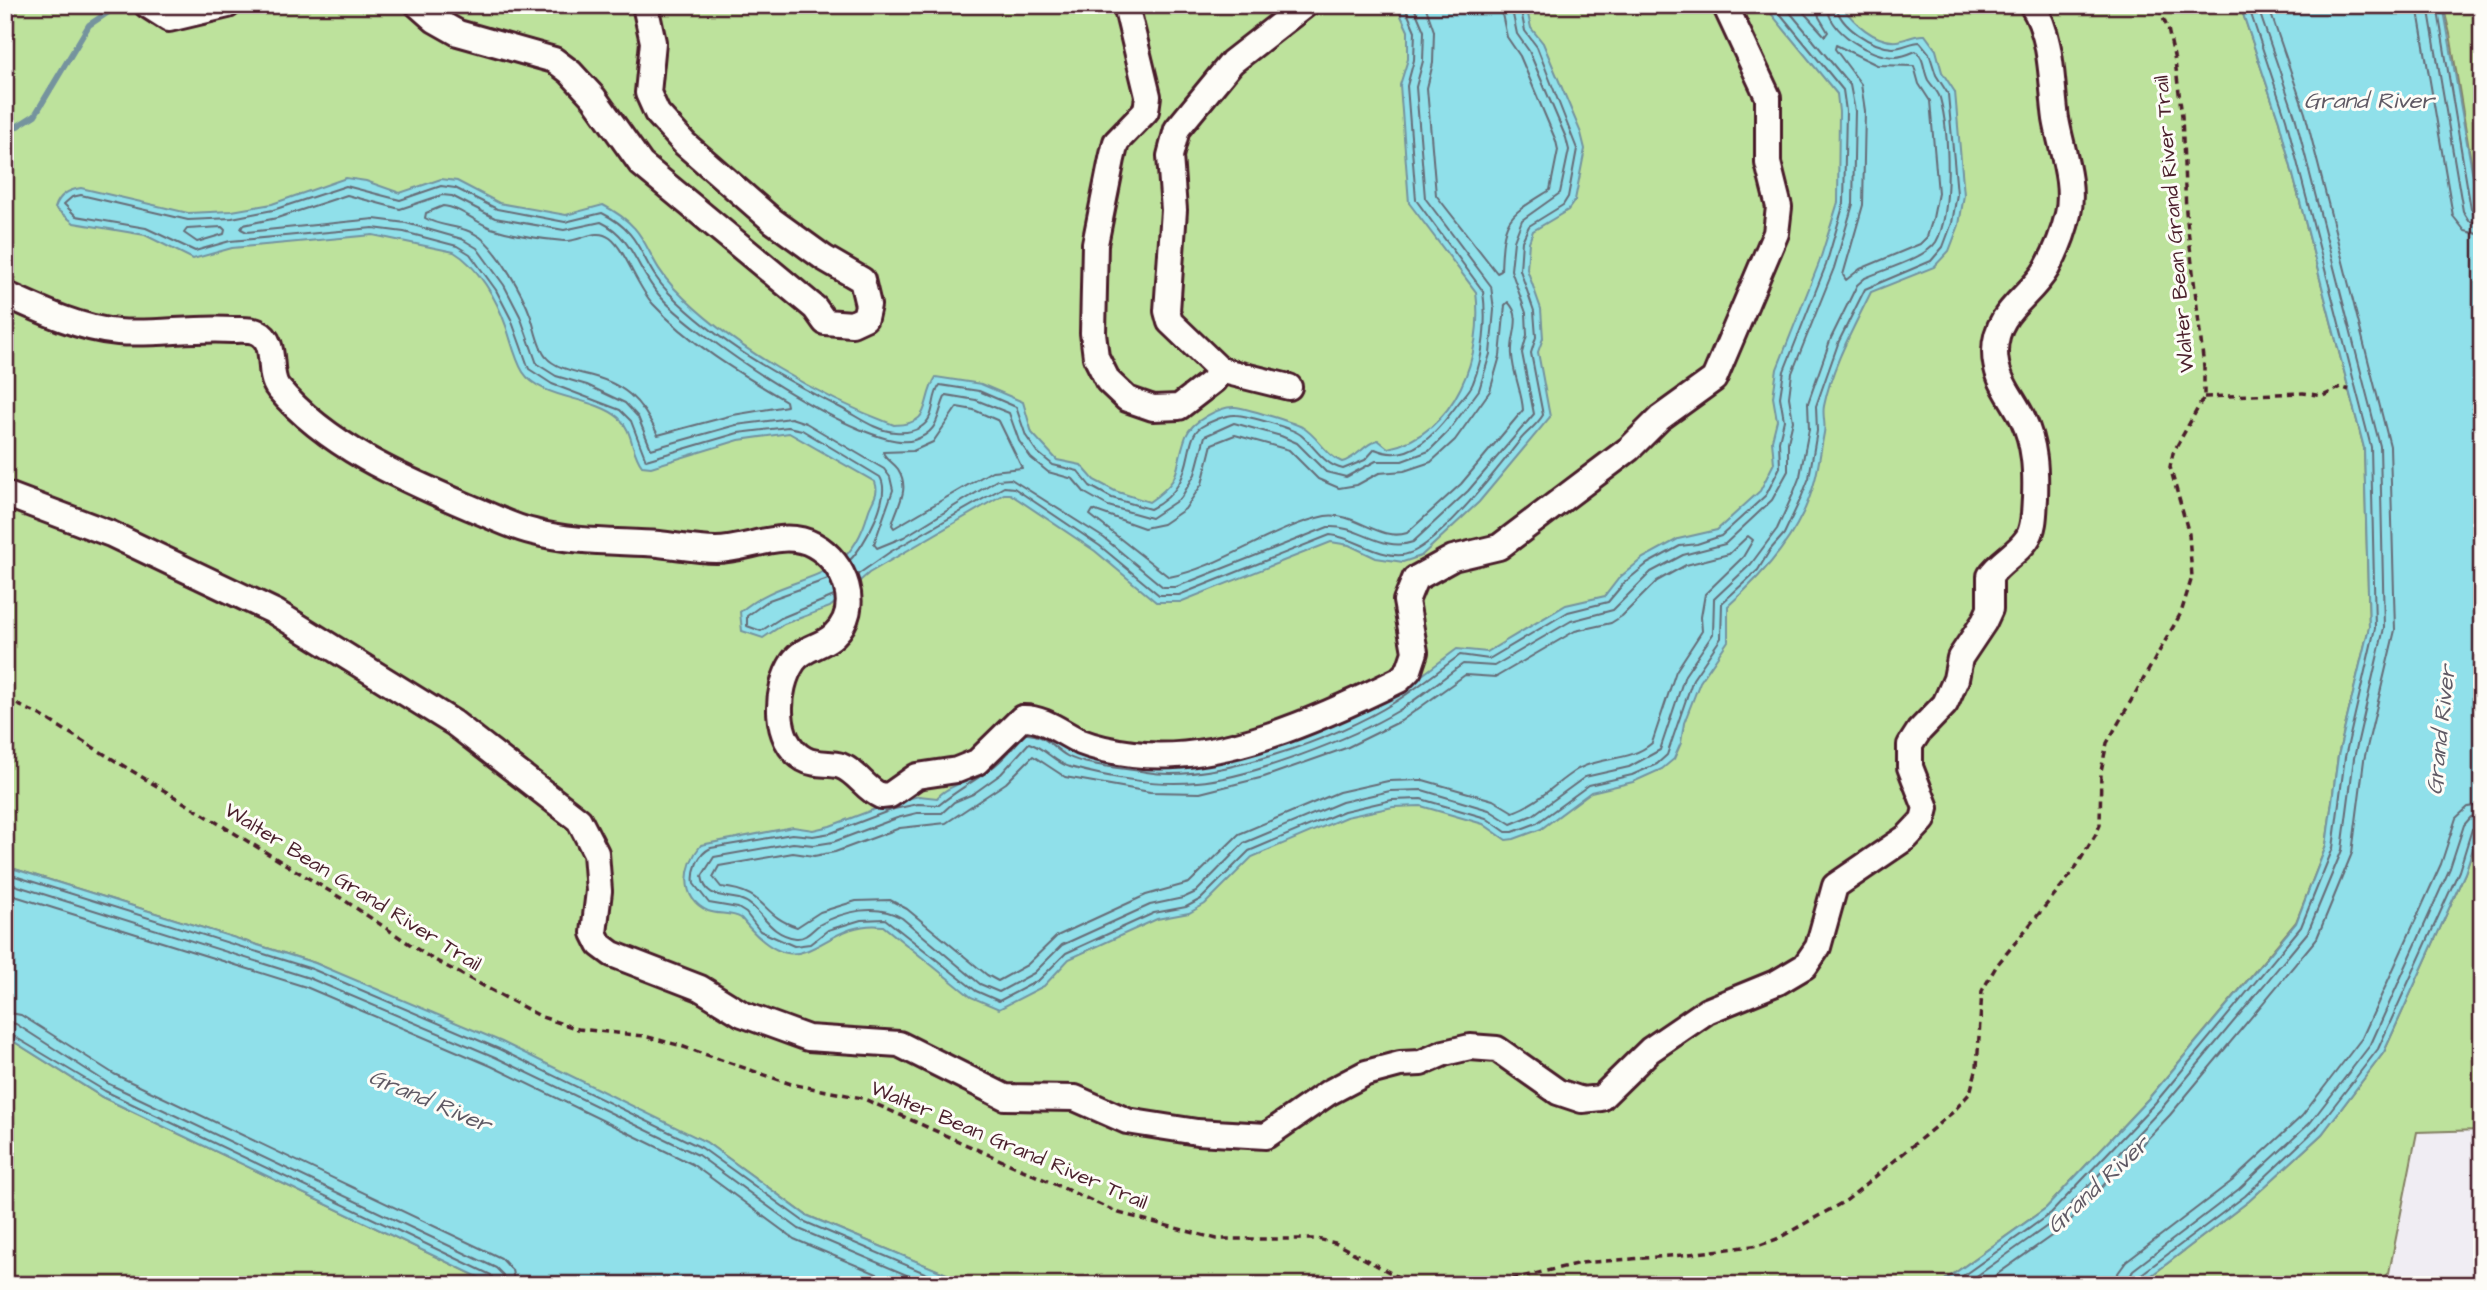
<svg xmlns="http://www.w3.org/2000/svg" width="2487" height="1290" viewBox="0 0 2487 1290" font-family="'Architects Daughter',sans-serif">
<style>
.green{fill:#bde29c;stroke:#848064;stroke-width:2}
.water{fill:#90e0ea;stroke:#74939e;stroke-width:2}
.lines{fill:none;stroke-linecap:round;stroke-linejoin:round}
.shore{stroke:#666c77;stroke-width:2}
.stream{stroke:#74939e;stroke-width:6}
.minor-casing{stroke:#4a1f2b;stroke-width:30}
.path{stroke:#4a1f2b;stroke-width:3.5;stroke-dasharray:7 5;stroke-linecap:butt}
.minor{stroke:#fdfcf7;stroke-width:24}
.labels{text-anchor:middle;dominant-baseline:central;stroke-width:6;stroke-linejoin:round;paint-order:stroke}
.street-label{font-size:21px;fill:#4a1f2b;stroke:#fdfcf7}
.water-label{font-size:23px;font-style:italic;fill:#5f5964;stroke:#fdfcf7}
</style>
<rect width="100%" height="100%" fill="#f0edf3"/>
<filter id="ink" filterUnits="userSpaceOnUse"><feTurbulence type="fractalNoise" baseFrequency=".0143" numOctaves="2"/><feDisplacementMap in="SourceGraphic" scale="14" xChannelSelector="R" yChannelSelector="G"/><feConvolveMatrix kernelMatrix="1 2 1 2 8 2 1 2 1" color-interpolation-filters="sRGB"/></filter>
<g filter="url(#ink)">
<!-- green -->
<g class="green">
<polygon points="5,5 2240,5 2279,121 2364,448 2369,627 2338,756 2326,846 2296,922 2149,1098 2046,1208 1938,1285 973,1285 965,1282 806,1215 706,1142 315,963 5,866"/>
<polygon points="2443,5 2482,5 2482,228 2450,34"/>
<polygon points="2482,821 2482,1130 2417,1132 2389,1273 2372,1285 2139,1285 2249,1201 2322,1134 2384,1052 2465,873"/>
<polygon points="5,1036 102,1097 495,1285 5,1285"/>
</g>
<!-- water -->
<g class="water">
<path d="M 1396,5 L 1526,5 L 1531,28 L 1543,43 L 1581,133 L 1585,149 L 1575,200 L 1568,210 L 1533,231 L 1529,242 L 1527,269 L 1541,309 L 1543,338 L 1538,352 L 1550,417 L 1479,502 L 1421,556 L 1403,562 L 1376,558 L 1349,545 L 1331,542 L 1180,602 L 1156,602 L 1095,551 L 1010,494 L 1004,494 L 869,573 L 830,607 L 784,624 L 763,638 L 742,631 L 740,612 C 789,569 847,591 868,513 C 871,501 880,495 875,482 L 789,433 L 739,440 L 651,467 L 642,466 C 631,452 633,431 619,418 C 594,396 541,400 523,372 C 515,359 511,340 506,326 C 497,300 478,266 454,252 L 373,235 L 232,248 L 193,259 L 145,235 L 74,223 L 55,208 C 59,195 68,190 81,188 L 188,213 L 232,211 L 272,204 L 346,178 L 366,181 L 400,193 L 441,179 L 457,181 L 499,203 L 566,215 L 603,205 C 653,231 641,253 674,288 C 729,346 820,397 894,425 C 934,424 920,402 936,377 L 981,384 L 1023,402 L 1032,433 L 1057,460 L 1081,465 L 1094,480 L 1115,491 L 1149,502 C 1185,477 1173,471 1186,436 C 1191,422 1220,406 1235,407 C 1246,408 1292,422 1302,427 C 1318,436 1325,455 1342,462 C 1357,458 1364,444 1378,440 L 1388,448 C 1456,434 1484,354 1476,292 L 1409,203 L 1400,85 L 1408,59 L 1408,31 Z"/>
<path d="M 1764,5 L 1841,5 C 1853,22 1875,43 1897,41 C 1907,40 1914,34 1925,35 L 1936,50 L 1942,72 L 1955,92 L 1964,195 L 1959,225 L 1949,251 L 1934,267 L 1871,292 C 1853,329 1832,366 1824,406 C 1822,415 1826,424 1824,433 C 1821,448 1819,465 1815,480 C 1802,531 1766,572 1728,606 L 1728,641 L 1700,682 L 1684,723 L 1681,743 L 1674,759 L 1662,769 L 1633,782 L 1591,792 L 1541,829 L 1514,839 L 1506,840 L 1483,824 L 1421,806 L 1393,807 L 1346,817 L 1252,857 L 1205,904 L 1189,913 L 1157,919 L 1069,959 L 1044,986 L 999,1009 L 971,997 L 883,926 C 818,918 805,997 741,918 C 731,912 719,915 708,911 C 678,897 685,865 701,845 L 793,827 L 813,830 L 830,826 L 891,803 L 919,796 L 937,798 C 947,786 957,787 969,778 C 990,763 1006,745 1023,727 C 1065,739 1108,757 1150,766 C 1212,778 1334,729 1388,698 C 1412,684 1435,665 1457,649 L 1487,652 L 1566,605 L 1605,596 L 1619,578 L 1643,558 L 1678,539 L 1717,530 L 1760,491 L 1774,463 L 1772,440 L 1777,420 L 1773,397 L 1777,369 L 1819,263 L 1838,202 L 1839,112 L 1837,94 Z"/>
<polygon points="2240,5 2443,5 2482,228 2482,821 2465,873 2384,1052 2322,1134 2249,1201 2139,1285 1938,1285 2046,1208 2149,1098 2296,923 2326,846 2338,756 2369,627 2364,448 2279,121"/>
<polygon points="5,866 315,963 502,1042 706,1142 806,1215 973,1285 495,1285 102,1097 5,1036"/>
</g>
<g class="lines">
<!-- shore -->
<g class="shore">
<path d="M 1413,5 L 1424,31 L 1423,61 L 1416,87 L 1425,198 L 1491,286 L 1494,310 L 1490,354 L 1479,390 L 1447,433 L 1429,451 L 1402,461 L 1376,461 L 1346,477 L 1326,472 L 1297,443 L 1281,436 L 1234,423 L 1205,436 L 1195,474 L 1181,498 L 1151,518 L 1108,506 L 1085,493 L 1073,479 L 1048,472 L 1031,458 L 1019,441 L 1009,413 L 976,400 L 946,395 C 936,415 941,431 914,440 C 868,455 691,333 659,295 C 637,270 633,237 601,222 L 564,230 L 495,218 L 452,196 L 442,195 L 400,209 L 347,195 L 277,218 L 243,225 L 241,229 L 247,232 L 374,219 L 406,223 L 462,239 L 477,248 L 504,285 L 520,316 L 537,364 L 556,376 L 587,385 L 625,403 L 638,417 L 651,449 L 736,425 L 791,418 L 806,423 L 884,469 L 890,477 L 893,490 L 874,544 L 877,548 L 904,537 L 997,480 L 1011,479 L 1104,538 L 1163,587 L 1176,587 L 1328,527 C 1359,525 1382,553 1413,542 L 1468,491 L 1534,414 L 1522,353 L 1527,335 L 1526,313 L 1511,270 L 1514,241 L 1522,220 L 1560,193 L 1569,150 L 1566,138 L 1529,51 L 1517,34 L 1511,5"/>
<path d="M 1425,5 L 1434,31 L 1433,63 L 1427,88 L 1436,195 L 1497,273 L 1501,271 C 1503,216 1507,217 1550,190 L 1558,150 L 1556,141 L 1520,56 L 1507,37 L 1500,5"/>
<path d="M 1784,5 L 1850,85 L 1855,111 L 1853,204 L 1834,268 L 1792,373 L 1789,397 L 1793,421 L 1788,442 L 1788,471 L 1772,500 L 1725,544 L 1683,555 L 1651,572 L 1613,610 L 1571,621 L 1494,666 L 1463,664 C 1441,679 1421,697 1398,711 C 1353,738 1250,778 1197,782 C 1157,786 1109,778 1070,767 C 1055,763 1045,748 1029,743 L 1001,774 L 973,794 L 954,802 L 942,813 L 917,813 L 897,818 L 833,842 L 814,845 L 793,843 L 714,857 L 702,876 C 705,898 722,895 739,899 C 762,905 765,934 796,938 C 806,939 812,930 819,925 C 843,911 877,903 902,918 L 980,984 L 999,992 L 1034,973 L 1062,945 L 1150,905 L 1183,898 L 1196,892 L 1244,843 L 1342,802 L 1390,791 L 1422,790 L 1489,810 L 1511,824 L 1533,815 L 1585,777 L 1629,767 L 1660,750 L 1685,675 L 1713,634 L 1714,599 L 1751,564 L 1777,529 L 1793,494 L 1800,476 L 1809,429 L 1808,403 L 1831,338 L 1857,285 L 1865,278 C 1883,270 1926,258 1936,242 C 1953,212 1949,131 1940,98 C 1938,91 1932,86 1928,80 C 1923,70 1925,59 1916,51 C 1909,54 1902,57 1895,57 C 1870,57 1829,32 1827,5"/>
<polyline points="1797,5 1825,36 1828,32 1819,17 1817,5"/>
<polyline points="2417,5 2453,216 2465,231 2482,235"/>
<polyline points="2428,5 2463,211 2469,221 2482,224"/>
<polyline points="2437,5 2471,209 2475,214 2482,216"/>
<polygon points="1836,45 1877,65 1914,66 1919,84 1930,101 1938,193 1933,218 1927,237 1920,244 1860,269 1846,280 1843,275 1863,205 1865,111 1861,84 1835,49"/>
<path d="M 443,206 C 459,207 475,222 491,228 C 513,235 541,239 564,241 C 581,242 595,227 610,238 C 625,249 637,287 653,304 C 691,345 739,373 786,401 L 787,406 L 733,415 L 658,435 C 641,400 625,383 584,374 C 572,371 554,367 546,357 C 538,348 535,329 531,317 C 523,294 499,251 480,237 C 463,225 442,228 425,218 L 426,213 Z"/>
<polygon points="222,227 225,230 224,234 197,242 184,233 187,229"/>
<path d="M 1508,302 C 1524,318 1510,336 1512,355 C 1513,374 1522,392 1523,410 L 1461,484 L 1407,533 C 1379,542 1354,511 1325,516 C 1273,527 1219,568 1169,577 L 1090,515 L 1093,510 L 1144,528 L 1163,524 L 1185,509 L 1202,484 L 1212,444 L 1235,435 L 1289,450 L 1318,479 L 1339,488 L 1357,485 L 1379,473 L 1404,471 L 1431,462 L 1455,440 L 1490,391 L 1500,356 L 1505,305 Z"/>
<path d="M 957,407 L 974,410 L 999,421 L 1022,468 L 992,471 L 894,528 L 892,525 C 897,505 911,490 898,469 C 893,462 885,459 883,452 L 913,451 L 933,442 Z"/>
<path d="M 1748,536 L 1753,540 L 1743,557 L 1705,594 L 1701,617 L 1702,631 L 1676,671 L 1652,743 C 1630,762 1602,756 1578,769 C 1556,782 1539,803 1513,812 L 1493,800 L 1423,780 L 1388,781 L 1339,792 L 1239,834 L 1189,883 L 1146,895 L 1057,936 L 1027,965 L 998,981 L 987,975 L 907,909 L 890,900 L 856,901 L 820,912 L 797,927 C 759,915 769,892 721,887 L 713,877 L 719,866 L 793,853 L 814,856 L 835,852 L 900,828 L 946,823 L 1006,783 L 1033,756 L 1065,777 L 1150,792 L 1200,793 L 1264,777 L 1346,748 L 1401,721 L 1465,675 L 1496,677 L 1575,631 L 1611,623 L 1622,616 L 1657,581 L 1686,565 L 1729,554 Z"/>
<path d="M 850,560 C 865,545 892,496 880,477 L 802,430 L 788,427 L 738,433 L 646,460 L 631,421 L 620,410 L 552,384 L 529,369 L 511,319 L 496,290 L 470,254 L 457,246 L 404,232 L 373,228 L 230,241 L 195,251 L 146,228 L 76,216 L 64,204 L 72,197 L 81,195 L 188,220 L 232,218 L 273,210 L 346,186 L 400,200 L 441,186 L 455,188 L 497,209 L 565,222 L 602,213 C 645,234 639,263 669,293 C 718,343 780,377 841,408 C 858,417 876,431 895,432 C 904,433 913,432 921,427 C 937,417 930,398 940,385 L 979,391 L 1016,407 L 1026,436 L 1037,452 L 1053,465 L 1078,471 L 1090,486 L 1112,498 L 1150,509 C 1199,486 1181,440 1201,427 C 1209,422 1227,414 1236,415 C 1248,416 1294,428 1302,436 C 1316,448 1324,465 1343,469 L 1365,460 L 1375,449 C 1410,465 1437,432 1457,405 C 1462,398 1470,391 1473,383 C 1484,356 1487,320 1483,291 L 1416,200 L 1407,86 L 1414,60 L 1415,31 L 1404,5"/>
<path d="M 857,575 L 890,552 L 1004,487 L 1014,488 L 1100,546 L 1159,595 L 1179,595 L 1330,535 C 1355,537 1376,557 1402,555 C 1434,553 1501,465 1521,439 C 1528,431 1537,425 1543,415 L 1531,353 L 1536,337 L 1534,311 L 1520,270 L 1522,241 L 1529,226 L 1563,205 L 1568,197 L 1577,149 L 1537,47 L 1525,31 L 1520,5"/>
<polyline points="828,579 769,600 747,616 747,626 761,631 781,618 834,596"/>
<path d="M 1026,734 C 1044,733 1053,748 1067,756 C 1085,766 1125,768 1146,772 C 1211,784 1339,738 1395,702 C 1417,688 1438,671 1460,655 L 1489,659 L 1568,612 L 1608,602 L 1624,583 L 1647,564 L 1680,546 L 1697,544 L 1721,536 L 1766,495 L 1780,467 L 1779,441 L 1784,420 L 1780,397 L 1784,371 L 1826,265 L 1844,203 L 1846,111 L 1843,90 L 1773,5"/>
<path d="M 1020,739 C 995,773 968,781 939,805 L 918,804 L 894,809 L 831,833 L 813,836 L 792,834 L 711,848 C 698,854 692,870 694,884 L 709,903 L 738,908 L 746,913 L 760,931 L 794,946 L 810,944 L 828,930 L 861,920 L 885,919 L 976,991 L 999,1001 L 1039,980 L 1066,953 L 1154,913 L 1186,907 L 1201,899 L 1249,851 L 1344,811 L 1392,800 L 1421,799 L 1486,818 L 1506,832 L 1513,832 L 1537,823 L 1589,785 L 1632,775 L 1657,764 L 1667,755 L 1693,679 L 1721,638 L 1722,603 L 1758,570 L 1770,550 L 1784,534 L 1801,498 L 1809,478 L 1817,431 L 1816,406 L 1839,341 L 1865,289 L 1931,261 L 1943,247 L 1952,223 L 1957,194 L 1948,94 L 1936,75 L 1929,53 L 1920,42 C 1911,42 1903,48 1893,48 C 1873,47 1839,27 1836,5"/>
<polyline points="5,873 312,969 499,1049 702,1148 803,1221 953,1285"/>
<polyline points="5,882 309,978 495,1057 698,1155 799,1229 930,1285"/>
<polyline points="5,893 306,987 491,1066 692,1164 794,1239 903,1285"/>
<polyline points="5,1012 21,1015 114,1074 501,1258 512,1270 515,1285"/>
<polyline points="5,1022 16,1024 109,1084 496,1268 503,1275 505,1285"/>
<polyline points="5,1031 105,1091 491,1275 496,1285"/>
<polyline points="1950,1285 2051,1213 2155,1103 2301,927 2333,848 2345,757 2375,628 2371,447 2286,119 2248,5"/>
<polyline points="1964,1285 2057,1219 2161,1109 2308,932 2342,850 2354,758 2384,628 2380,446 2295,116 2257,5"/>
<polyline points="1982,1285 2064,1227 2170,1115 2317,938 2352,853 2364,760 2395,630 2390,446 2305,113 2268,5"/>
<polyline points="2116,1285 2118,1273 2126,1262 2232,1181 2302,1116 2362,1038 2441,864 2456,818 2468,807 2482,805"/>
<polyline points="2127,1285 2133,1270 2239,1189 2310,1123 2371,1044 2450,868 2464,825 2471,817 2482,815"/>
<polyline points="2136,1285 2139,1276 2245,1196 2316,1129 2378,1049 2459,871 2472,829 2482,824"/>
</g>
<!-- stream -->
<polyline class="stream" points="5,134 35,115 89,25 119,5"/>
<!-- minor casing -->
<g class="minor-casing">
<g id="minor">
<polyline points="147,5 169,19 228,5"/>
<polyline points="418,5 435,20 458,33 554,60 570,72 594,98 641,164 815,308 825,322 852,324 865,318 868,305 862,280 824,258 773,221 685,144 657,113 648,93 653,42 645,5"/>
<polyline points="1126,5 1148,96 1146,111 1116,142 1112,159 1095,244 1093,333 1096,357 1108,381 1127,399 1153,408 1179,407 1214,380 1220,370 1170,322 1167,311 1174,210 1170,156 1177,129 1232,62 1305,5"/>
<path d="M 5,294 C 40,310 80,329 118,332 C 156,335 194,327 232,330 C 239,330 250,329 257,332 C 279,342 266,373 278,388 C 327,446 401,478 469,507 C 490,515 511,527 534,532 C 574,543 618,541 659,544 C 678,546 696,550 716,550 C 748,550 783,528 814,545 C 845,562 863,608 834,635 C 822,647 803,647 793,662 C 775,689 773,741 804,759 C 816,766 829,762 841,766 C 857,772 865,789 881,796 L 890,795 L 917,776 L 957,770 L 977,762 L 1022,718 C 1043,717 1062,733 1081,742 C 1096,748 1117,752 1133,754 C 1220,765 1322,718 1399,680 L 1409,670 L 1415,652 L 1406,601 L 1415,579 L 1453,558 L 1499,547 L 1629,449 L 1660,418 L 1714,379 L 1776,233 L 1779,207 L 1768,163 L 1768,97 L 1725,5"/>
<polyline points="1220,370 1289,387"/>
<path d="M 5,494 L 111,534 L 275,612 L 454,723 L 579,820 L 596,853 L 599,891 L 594,933 L 600,945 L 612,954 L 700,988 L 742,1014 L 808,1038 L 899,1044 L 1005,1097 L 1075,1098 L 1127,1121 L 1197,1132 L 1266,1136 L 1328,1093 L 1366,1073 L 1400,1064 L 1421,1063 L 1444,1053 L 1470,1047 L 1497,1049 L 1558,1092 L 1582,1100 L 1601,1098 L 1650,1050 L 1707,1011 L 1778,982 L 1805,966 L 1818,947 L 1835,886 L 1907,837 L 1923,820 L 1926,808 L 1910,767 L 1910,745 L 1919,731 L 1945,704 L 1956,679 L 1960,658 L 1984,622 L 1990,609 L 1990,576 C 2000,561 2017,554 2027,539 C 2035,528 2034,510 2035,498 C 2036,471 2035,444 2023,419 C 2012,396 1995,380 1995,352 C 1995,311 2029,299 2047,268 C 2056,252 2064,232 2068,214 C 2075,183 2061,149 2056,119 C 2051,83 2053,37 2032,5"/>
</g>
</g>
<!-- path -->
<g class="path">
<polyline points="2204,397 2303,393 2323,396 2341,387 2349,390"/>
<polyline points="5,702 14,703 40,715 341,898 429,957 542,1017 578,1029 644,1036 678,1045 791,1084 862,1098 1119,1213 1217,1239 1317,1239 1335,1243 1413,1285"/>
<polyline points="1488,1285 1580,1263 1682,1255 1760,1245 1777,1239 1847,1200 1953,1112 1970,1093 1977,1067 1982,991 1997,965 2073,872 2096,834 2100,825 2101,771 2107,743 2181,613 2192,577 2189,534 2170,467 2173,453 2204,397 2204,367 2186,212 2182,116 2175,61 2168,29 2157,5"/>
</g>
<!-- minor -->
<use href="#minor" class="minor"/>
</g>
</g>
<g class="labels">
<!-- street labels -->
<g class="street-label">
<text transform="translate(2174 224) rotate(-95)">Walter Bean Grand River Trail</text>
<text transform="translate(353 887) rotate(32)">Walter Bean Grand River Trail</text>
<text transform="translate(1009 1145) rotate(23)">Walter Bean Grand River Trail</text>
</g>
<!-- water labels -->
<g class="water-label">
<text x="2369" y="101">Grand River</text>
<text transform="translate(2441 730) rotate(-84)">Grand River</text>
<text transform="translate(430 1101) rotate(23)">Grand River</text>
<text transform="translate(2098 1185) rotate(-43)">Grand River</text>
</g>
</g>
<!-- margin -->
<rect width="2487" height="1290" fill="none" stroke="#fdfcf7" stroke-width="28"/>
<rect x="14" y="14" width="2459" height="1262" fill="none" stroke="#4a1f2b" stroke-width="2.5" filter="url(#ink)"/>
</svg>
